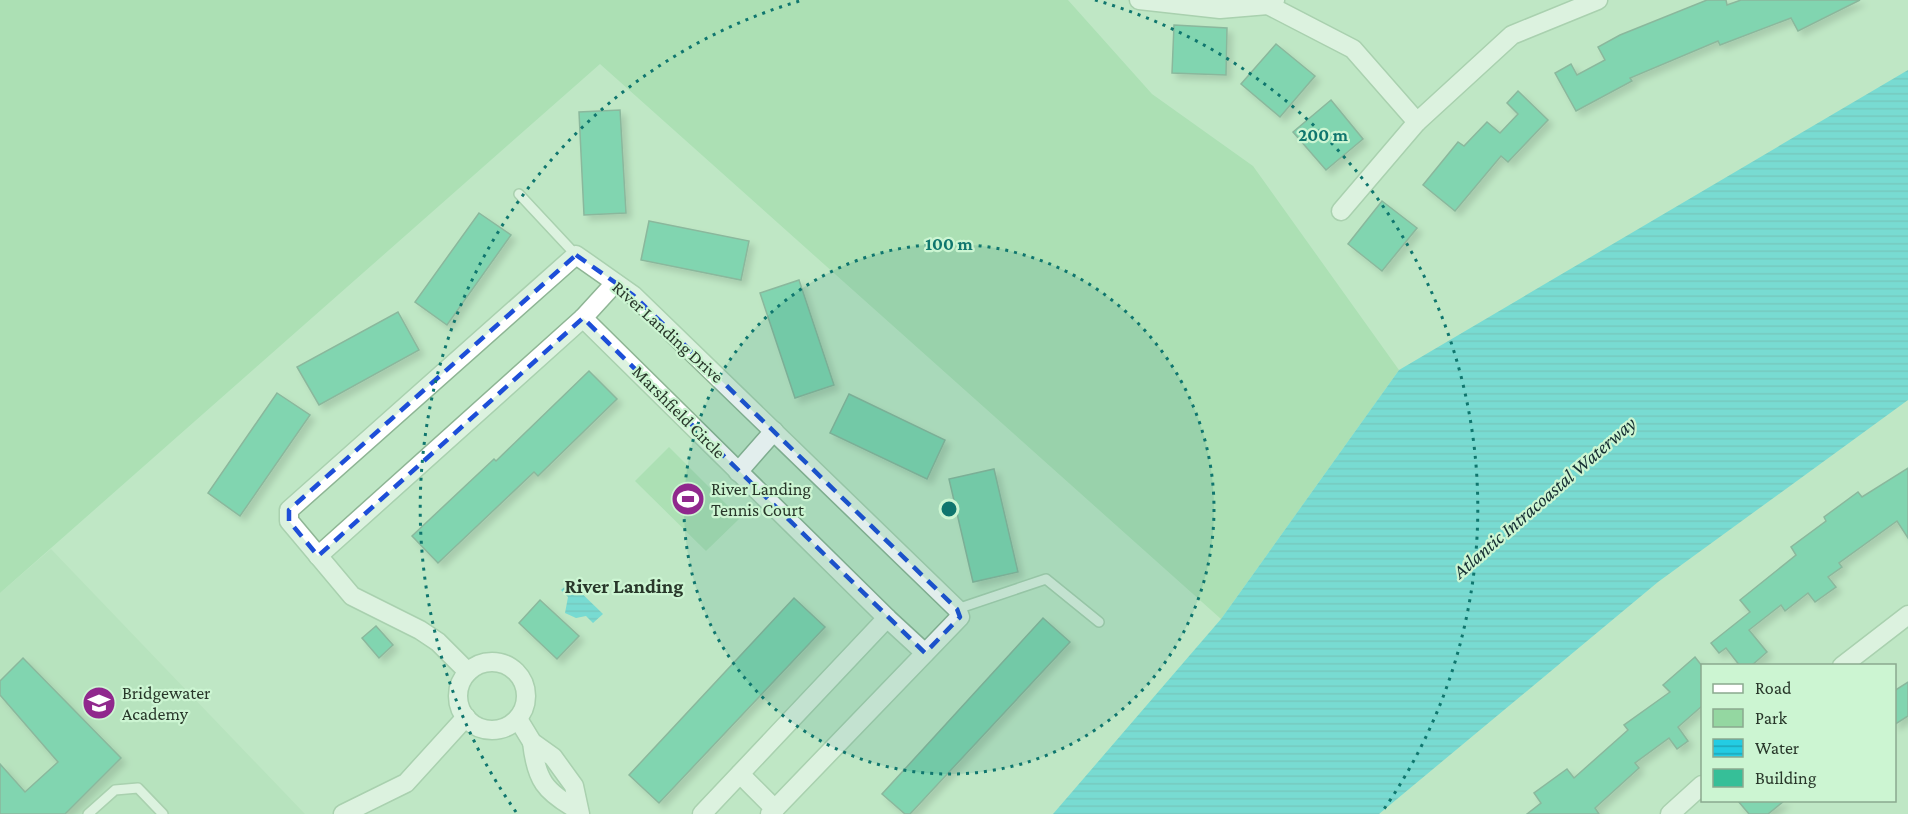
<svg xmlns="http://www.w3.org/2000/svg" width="1908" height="814" viewBox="0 0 1908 814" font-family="'Crimson Pro',serif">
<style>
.built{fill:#aeddb6}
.green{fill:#94d7a1}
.water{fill:url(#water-rules)}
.building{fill:#36bf98;stroke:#4b7e6c;stroke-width:1.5;filter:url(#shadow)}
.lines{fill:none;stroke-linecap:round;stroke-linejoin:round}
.service-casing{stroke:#8eb594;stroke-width:12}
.minor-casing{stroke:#8eb594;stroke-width:21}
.service{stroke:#fff;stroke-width:9}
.minor{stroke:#fff;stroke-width:18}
.marked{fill:none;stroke:#1d4ed8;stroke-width:4.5;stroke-dasharray:12 8;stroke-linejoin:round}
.ring{fill:none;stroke:#0f766e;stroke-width:3;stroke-dasharray:3 6}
.labels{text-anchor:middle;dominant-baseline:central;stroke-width:4.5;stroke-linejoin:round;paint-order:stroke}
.street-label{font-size:18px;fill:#28372a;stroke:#ccf5d2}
.poi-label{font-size:18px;fill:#28372a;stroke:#ccf5d2;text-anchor:start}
.water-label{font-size:20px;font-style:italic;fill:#152e32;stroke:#ccf5d2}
.neighbourhood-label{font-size:20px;font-weight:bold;fill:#28372a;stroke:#ccf5d2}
.centre{fill:#0f766e;stroke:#ccf5d2;stroke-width:3}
.ring-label{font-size:18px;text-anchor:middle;font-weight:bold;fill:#0f766e;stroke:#ccf5d2;stroke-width:4.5;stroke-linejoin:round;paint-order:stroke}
</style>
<defs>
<pattern id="water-rules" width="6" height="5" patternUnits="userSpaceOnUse" patternTransform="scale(1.5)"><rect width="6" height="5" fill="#23cce3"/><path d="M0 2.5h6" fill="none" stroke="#1ea6b8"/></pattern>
<filter id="shadow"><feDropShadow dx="5" dy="5" stdDeviation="3" flood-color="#0004"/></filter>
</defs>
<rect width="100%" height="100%" fill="#bfe7c5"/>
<!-- built -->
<polygon class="built" points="51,549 305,814 0,814 0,593"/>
<!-- green -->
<g class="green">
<polygon points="0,0 1068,0 1152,94 1253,166 1399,370 1221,619 600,64 0,593"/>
<polygon points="669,447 740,518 706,551 635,481"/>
</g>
<!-- water -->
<g class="water">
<polygon points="1908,70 1908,400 1658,582 1379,814 1053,814 1221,619 1399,370"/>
<polygon points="570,582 603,614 593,623 586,616 576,618 565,613 568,597 561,590"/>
</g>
<!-- building -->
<g class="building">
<polygon points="1707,0 1726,0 1727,5 1741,0 1860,0 1798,31 1791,18 1720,45 1718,41 1630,78 1632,81 1576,111 1555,73 1571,64 1577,75 1605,60 1598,47 1620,35"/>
<polygon points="1174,25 1227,28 1226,75 1172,73"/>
<polygon points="1276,44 1315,76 1280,117 1241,84"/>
<polygon points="1518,91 1548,120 1508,162 1501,156 1455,211 1423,185 1458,142 1464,146 1487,122 1500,133 1518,114 1507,103"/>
<polygon points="1331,100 1363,139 1326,170 1293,132"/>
<polygon points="620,110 626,213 584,215 579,112"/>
<polygon points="1382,201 1417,228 1382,271 1348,244"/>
<polygon points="479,213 511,235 447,325 415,302"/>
<polygon points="649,221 749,241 741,280 641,260"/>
<polygon points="799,280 834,385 795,398 760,293"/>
<polygon points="398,312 419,350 319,405 297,367"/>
<polygon points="589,371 617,399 538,476 534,472 438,563 412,536 494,459 496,461"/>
<polygon points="277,393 310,415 240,516 208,493"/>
<polygon points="849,394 945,440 927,479 830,433"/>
<polygon points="1908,468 1908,538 1897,521 1839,563 1842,567 1828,577 1836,587 1815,602 1808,593 1785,611 1781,605 1749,630 1767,652 1751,666 1740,666 1726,648 1719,653 1711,643 1750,612 1740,600 1796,555 1791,547 1826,521 1824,517 1858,492 1862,497"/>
<polygon points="994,469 1018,572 973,582 949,479"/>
<polygon points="794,598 825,627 659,803 629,775"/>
<polygon points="540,600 579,636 557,659 519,623"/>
<polygon points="1043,618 1070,642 910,814 905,814 882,794"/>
<polygon points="376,626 393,645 379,658 362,638"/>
<polygon points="1695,657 1702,666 1702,706 1678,727 1688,741 1677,749 1669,738 1635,763 1639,768 1595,808 1599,814 1527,814 1541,803 1534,793 1567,769 1574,778 1628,730 1624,725 1670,692 1663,685"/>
<polygon points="23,658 121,758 65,814 0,814 0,764 25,792 58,762 0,695 0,681"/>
<polygon points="1908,682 1908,716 1894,725 1894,691"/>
<polygon points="1738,801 1784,801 1768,814 1749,814"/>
</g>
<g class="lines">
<!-- service casing -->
<g class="service-casing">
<g id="service">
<polyline points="519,194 576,255"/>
<polyline points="957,609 1046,579 1099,622"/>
<polyline points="88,814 115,790 138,788 163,814"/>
</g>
</g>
<!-- minor casing -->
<g class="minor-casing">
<g id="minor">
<polyline points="1139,0 1220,9 1268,5 1275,0"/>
<polyline points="1268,5 1353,49 1417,122 1512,35 1598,0"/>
<polyline points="1341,211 1417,122"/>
<polyline points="583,318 615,283"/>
<polyline points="738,472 774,431"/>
<polyline points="318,556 583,318 887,618 702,814"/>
<polyline points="887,618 925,653"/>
<circle cx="492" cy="696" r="34"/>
<polyline points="1842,666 1908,615"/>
<polyline points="468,672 438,642 420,630 352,596 289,521 289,510 576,255 633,295 957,609 960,617 770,814"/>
<polyline points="518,719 532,742 553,757 574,786 580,814"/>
<path d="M 532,742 C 536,780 545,792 578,810"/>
<polyline points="740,774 775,809"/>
<polyline points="343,814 406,783 466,717"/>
<polyline points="1670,814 1702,785"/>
</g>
</g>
<!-- service -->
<use href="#service" class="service"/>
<!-- minor -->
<use href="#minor" class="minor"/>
</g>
<!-- marked area -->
<path d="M0 0H1908V814H0ZM 576,255 L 633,295 L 957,609 L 960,617 L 925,653 L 583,318 L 318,556 L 289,521 L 289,510 Z" fill="#bfe7c5" fill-opacity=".55" fill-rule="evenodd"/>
<path class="marked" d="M 576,255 L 633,295 L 957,609 L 960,617 L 925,653 L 583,318 L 318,556 L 289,521 L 289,510 Z"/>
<!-- distance rings -->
<circle cx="949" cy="509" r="265" fill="#0f766e" fill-opacity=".12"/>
<g class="ring">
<circle cx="949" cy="509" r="265"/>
<path d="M516 812A529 529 0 0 1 803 0M1095 0A529 529 0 0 1 1382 812"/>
</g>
<!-- icons -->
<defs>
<g id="stadium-disc" transform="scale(1.725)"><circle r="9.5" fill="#90288d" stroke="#ccf5d2"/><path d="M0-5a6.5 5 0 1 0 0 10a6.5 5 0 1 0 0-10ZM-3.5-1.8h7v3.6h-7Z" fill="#fff"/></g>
<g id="school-disc" transform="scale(1.725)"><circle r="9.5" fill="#90288d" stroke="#ccf5d2"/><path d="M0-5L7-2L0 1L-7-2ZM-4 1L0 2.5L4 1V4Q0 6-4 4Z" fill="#fff"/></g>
</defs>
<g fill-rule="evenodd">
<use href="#stadium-disc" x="688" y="499"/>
<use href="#school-disc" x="99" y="703"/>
</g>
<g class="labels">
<!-- street labels -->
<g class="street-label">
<text transform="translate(668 332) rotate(42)">River Landing Drive</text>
<text transform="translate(679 412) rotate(45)">Marshfield Circle</text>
</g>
<!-- poi labels -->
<g class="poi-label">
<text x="711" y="489">River Landing<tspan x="711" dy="21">Tennis Court</tspan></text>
<text x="122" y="693">Bridgewater<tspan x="122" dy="21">Academy</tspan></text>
</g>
<!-- water labels -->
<g class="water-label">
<text transform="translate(1544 497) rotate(-41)">Atlantic Intracoastal Waterway</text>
</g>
<!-- neighbourhood labels -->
<g class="neighbourhood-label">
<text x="624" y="586">River Landing</text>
</g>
</g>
<circle cx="949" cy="509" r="9" class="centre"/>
<g class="ring-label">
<text x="1323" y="141">200 m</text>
<text x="949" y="250">100 m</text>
</g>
<!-- legend -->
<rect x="1701" y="664" width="195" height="138" fill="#ccf5d2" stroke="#8aa98f" stroke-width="1.5"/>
<rect x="1713" y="684" width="30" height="9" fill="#ffffff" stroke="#8aa98f" stroke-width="1.5"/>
<text x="1755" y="694" font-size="18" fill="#28372a">Road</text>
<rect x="1713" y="709" width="30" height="18" fill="#94d7a1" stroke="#8aa98f" stroke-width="1.5"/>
<text x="1755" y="724" font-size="18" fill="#28372a">Park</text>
<rect x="1713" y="739" width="30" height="18" fill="url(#water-rules)" stroke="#8aa98f" stroke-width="1.5"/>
<text x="1755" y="754" font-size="18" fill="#28372a">Water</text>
<rect x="1713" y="769" width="30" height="18" fill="#36bf98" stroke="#8aa98f" stroke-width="1.5"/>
<text x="1755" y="784" font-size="18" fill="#28372a">Building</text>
</svg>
